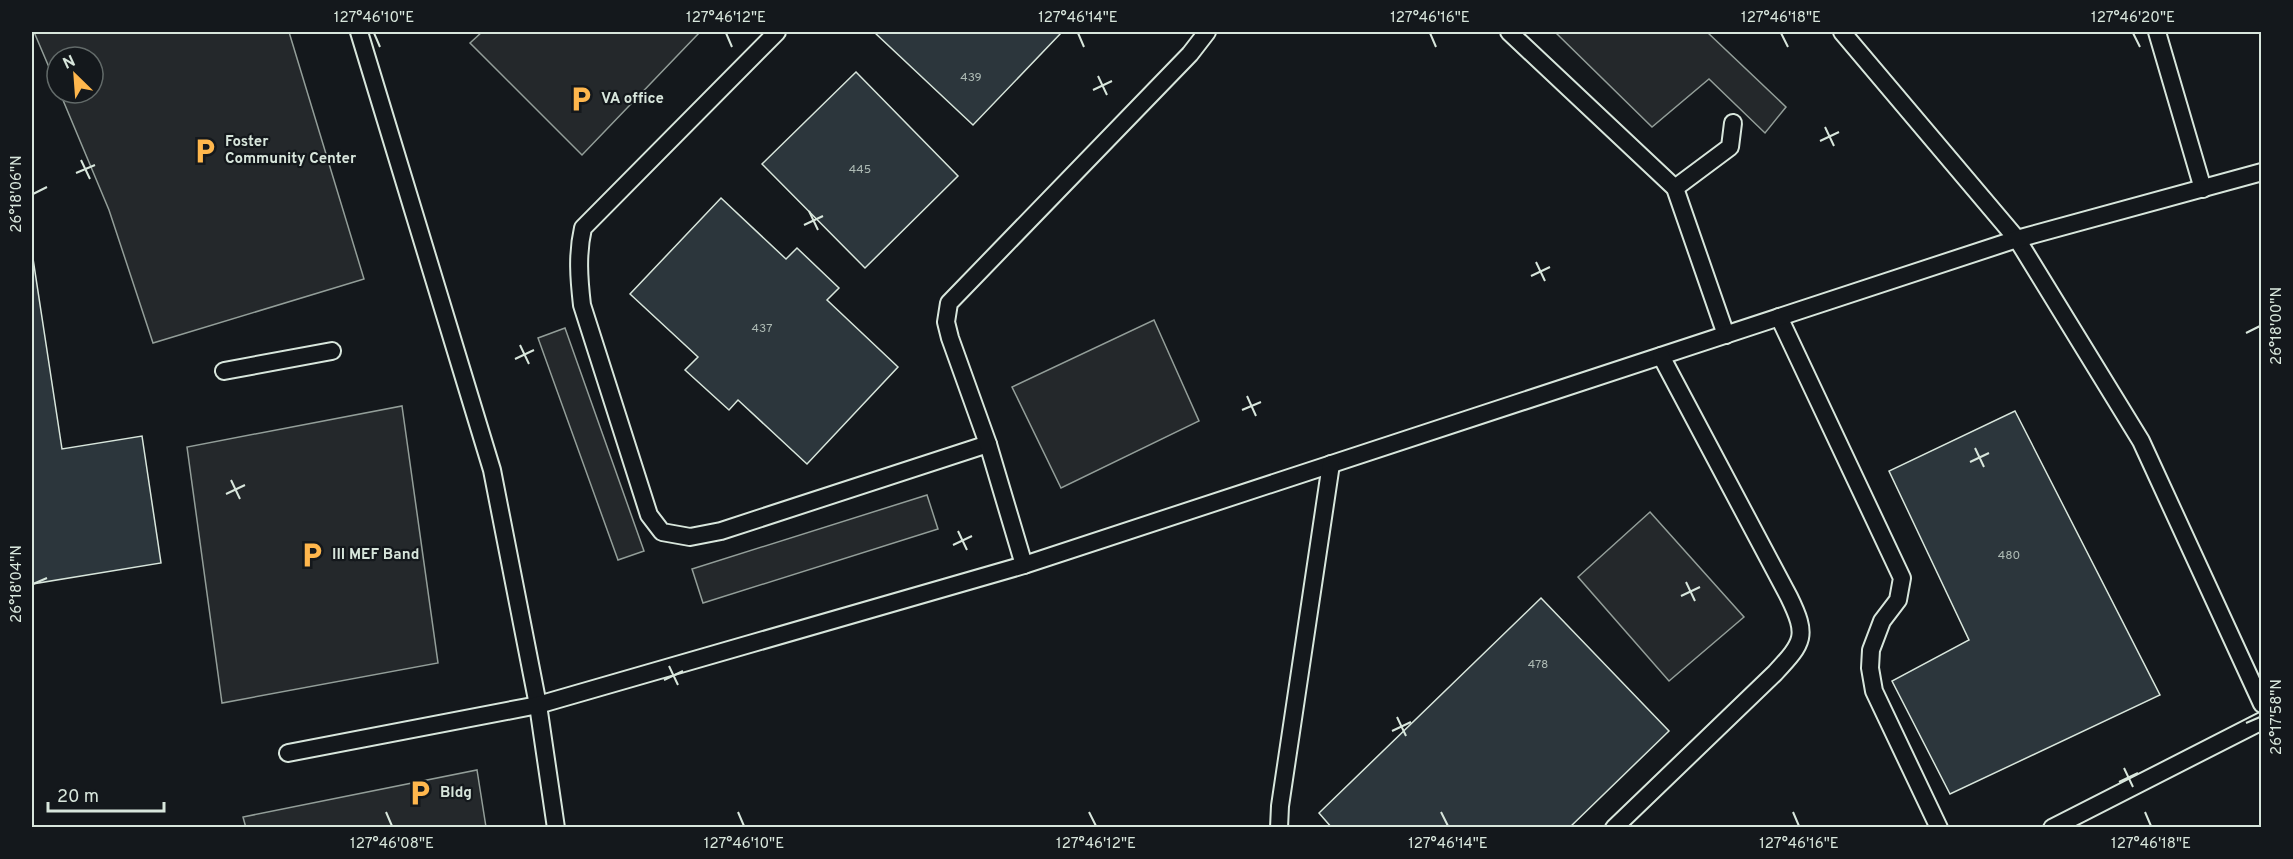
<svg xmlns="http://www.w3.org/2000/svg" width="2293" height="859" viewBox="0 0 2293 859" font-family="Overpass,sans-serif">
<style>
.parking{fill:#24282b;stroke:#939e99;stroke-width:1.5}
.building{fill:#2c363c;stroke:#d8e6dc;stroke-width:1.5}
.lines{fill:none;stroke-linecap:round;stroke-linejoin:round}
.service-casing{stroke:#d8e6dc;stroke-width:20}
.service{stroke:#14181c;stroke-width:16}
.ticks{fill:none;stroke:#d8e6dc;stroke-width:2}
.labels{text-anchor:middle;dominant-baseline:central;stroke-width:4.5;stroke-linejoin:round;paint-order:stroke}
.number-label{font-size:12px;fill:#adbab4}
.poi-label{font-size:15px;font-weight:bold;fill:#d8e6dc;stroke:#14181c;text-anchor:start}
.neatline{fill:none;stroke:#d8e6dc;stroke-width:2}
.ticks-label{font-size:15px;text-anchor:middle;fill:#d8e6dc}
</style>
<rect width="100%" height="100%" fill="#14181c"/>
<!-- parking -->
<g class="parking">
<polygon points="34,32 289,32 364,279 153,343 109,210 60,93 93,93 93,57 57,57 57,86"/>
<polygon points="482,32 700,32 582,155 470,43"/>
<polygon points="1555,32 1707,32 1786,107 1765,133 1709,79 1652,127"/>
<polygon points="1154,320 1199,421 1061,488 1012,387"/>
<polygon points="565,328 644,551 618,560 538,338"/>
<polygon points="402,406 438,663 222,703 187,447"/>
<polygon points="927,495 938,529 703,603 692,569"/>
<polygon points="1650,512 1744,617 1669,681 1578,577"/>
<polygon points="477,770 486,827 246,828 243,817"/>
</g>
<!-- building -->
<g class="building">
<polygon points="874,32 1062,32 973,125"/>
<polygon points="856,72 958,176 865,268 762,164"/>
<polygon points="721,198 786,259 797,248 839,288 827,300 898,367 807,464 738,400 729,410 685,370 698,357 630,294"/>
<polygon points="32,252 62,449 142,436 161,563 32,584"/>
<polygon points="2015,411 2160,695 1950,794 1892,681 1969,640 1889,471"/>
<polygon points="1541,598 1669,731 1569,828 1332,828 1319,813"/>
</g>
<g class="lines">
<!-- service casing -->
<g class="service-casing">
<g id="service">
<polyline points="359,32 492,470 538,705 556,828"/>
<path d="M 777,32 L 583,228 C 577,254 579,279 582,305 L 649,515 L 662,532 L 690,537 L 721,531 L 988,444"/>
<polyline points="1509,32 1675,188 1726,335"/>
<polyline points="1842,32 2017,239 2141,441 2262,704"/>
<polyline points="2157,32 2203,189"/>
<polyline points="1675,188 1730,147 1733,123"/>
<polyline points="1779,317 1902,578 1898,600 1882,621 1871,650 1870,668 1874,691 1939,828"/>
<polyline points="224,371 332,351"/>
<polyline points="1024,565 988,444 950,338 946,322 949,303 1190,54 1207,32"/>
<polyline points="288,753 538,705 1024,565 2017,239 2262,172"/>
<polyline points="1279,828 1280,806 1331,464"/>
<path d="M 1614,828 L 1775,673 C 1804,642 1808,636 1789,597 L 1661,356"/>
<polyline points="2052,828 2262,721"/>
</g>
</g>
<!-- service -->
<use href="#service" class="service"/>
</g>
<!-- ticks -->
<path class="ticks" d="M 374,33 L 380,47M 726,33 L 732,47M 1078,33 L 1084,47M 1430,33 L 1436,47M 1781,33 L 1788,47M 2133,33 L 2140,47M 1098,76 L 1107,95M 1093,90 L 1112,81M 1825,127 L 1834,146M 1820,141 L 1839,132M 81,160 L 90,179M 76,173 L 95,165M 33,194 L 47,187M 809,211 L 818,230M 804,225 L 823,216M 1536,262 L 1545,281M 1531,276 L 1550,267M 2246,333 L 2260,326M 520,345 L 529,364M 515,359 L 534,350M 1247,396 L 1256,416M 1242,410 L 1261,402M 1975,448 L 1984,467M 1970,462 L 1989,453M 231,480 L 240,499M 226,494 L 245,485M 958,531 L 967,550M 953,545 L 972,536M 1686,582 L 1695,601M 33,584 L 47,578M 1681,596 L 1700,587M 669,666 L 678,685M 664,680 L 683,671M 1397,717 L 1406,736M 2246,723 L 2260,717M 1392,731 L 1411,722M 2124,768 L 2133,787M 2119,782 L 2138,773M 386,812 L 392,826M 738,812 L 744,826M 1089,812 L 1096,826M 1441,812 L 1448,826M 1793,812 L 1799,826M 2145,812 L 2151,826"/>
<!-- icons -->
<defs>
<g id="parking-bare" transform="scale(2.07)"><path d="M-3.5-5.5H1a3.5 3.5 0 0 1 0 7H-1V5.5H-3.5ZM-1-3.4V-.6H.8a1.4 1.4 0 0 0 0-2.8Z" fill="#ffb74d" stroke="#14181c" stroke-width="2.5" paint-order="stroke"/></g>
</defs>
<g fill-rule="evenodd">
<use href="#parking-bare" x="581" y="99"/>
<use href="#parking-bare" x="205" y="151"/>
<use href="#parking-bare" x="312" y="555"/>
<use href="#parking-bare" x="420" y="793"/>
</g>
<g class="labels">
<!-- number labels -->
<g class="number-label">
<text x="971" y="78">439</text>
<text x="860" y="170">445</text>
<text x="762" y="329">437</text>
<text x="2009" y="556">480</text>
<text x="1538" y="665">478</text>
</g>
<!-- poi labels -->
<g class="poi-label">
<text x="601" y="99">VA office</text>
<text x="225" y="142">Foster<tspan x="225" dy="17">Community Center</tspan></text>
<text x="332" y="555">III MEF Band</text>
<text x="440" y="793">Bldg</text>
</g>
</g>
<!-- border -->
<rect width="2293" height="859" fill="none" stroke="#14181c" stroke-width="66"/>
<!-- north arrow -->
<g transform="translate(75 75) rotate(335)"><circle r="28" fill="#14181c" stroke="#626a69" stroke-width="1.5"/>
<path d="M0-4.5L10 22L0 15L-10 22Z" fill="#ffb74d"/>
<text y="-9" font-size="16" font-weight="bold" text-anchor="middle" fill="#d8e6dc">N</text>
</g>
<!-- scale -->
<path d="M48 802v9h116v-9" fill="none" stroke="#d8e6dc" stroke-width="3"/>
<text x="57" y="802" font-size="18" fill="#d8e6dc" stroke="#14181c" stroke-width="4.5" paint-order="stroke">20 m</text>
<rect x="33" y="33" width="2227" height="793" class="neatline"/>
<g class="ticks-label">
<text x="374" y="22">127°46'10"E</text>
<text x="726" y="22">127°46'12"E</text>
<text x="1078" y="22">127°46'14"E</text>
<text x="1430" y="22">127°46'16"E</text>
<text x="1781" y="22">127°46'18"E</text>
<text x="2133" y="22">127°46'20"E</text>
<text transform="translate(16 194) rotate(-90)" y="5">26°18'06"N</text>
<text transform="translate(2276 326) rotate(-90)" y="5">26°18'00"N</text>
<text transform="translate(16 584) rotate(-90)" y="5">26°18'04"N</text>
<text transform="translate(2276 717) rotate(-90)" y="5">26°17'58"N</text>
<text x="392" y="848">127°46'08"E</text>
<text x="744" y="848">127°46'10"E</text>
<text x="1096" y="848">127°46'12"E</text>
<text x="1448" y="848">127°46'14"E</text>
<text x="1799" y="848">127°46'16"E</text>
<text x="2151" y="848">127°46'18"E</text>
</g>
</svg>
